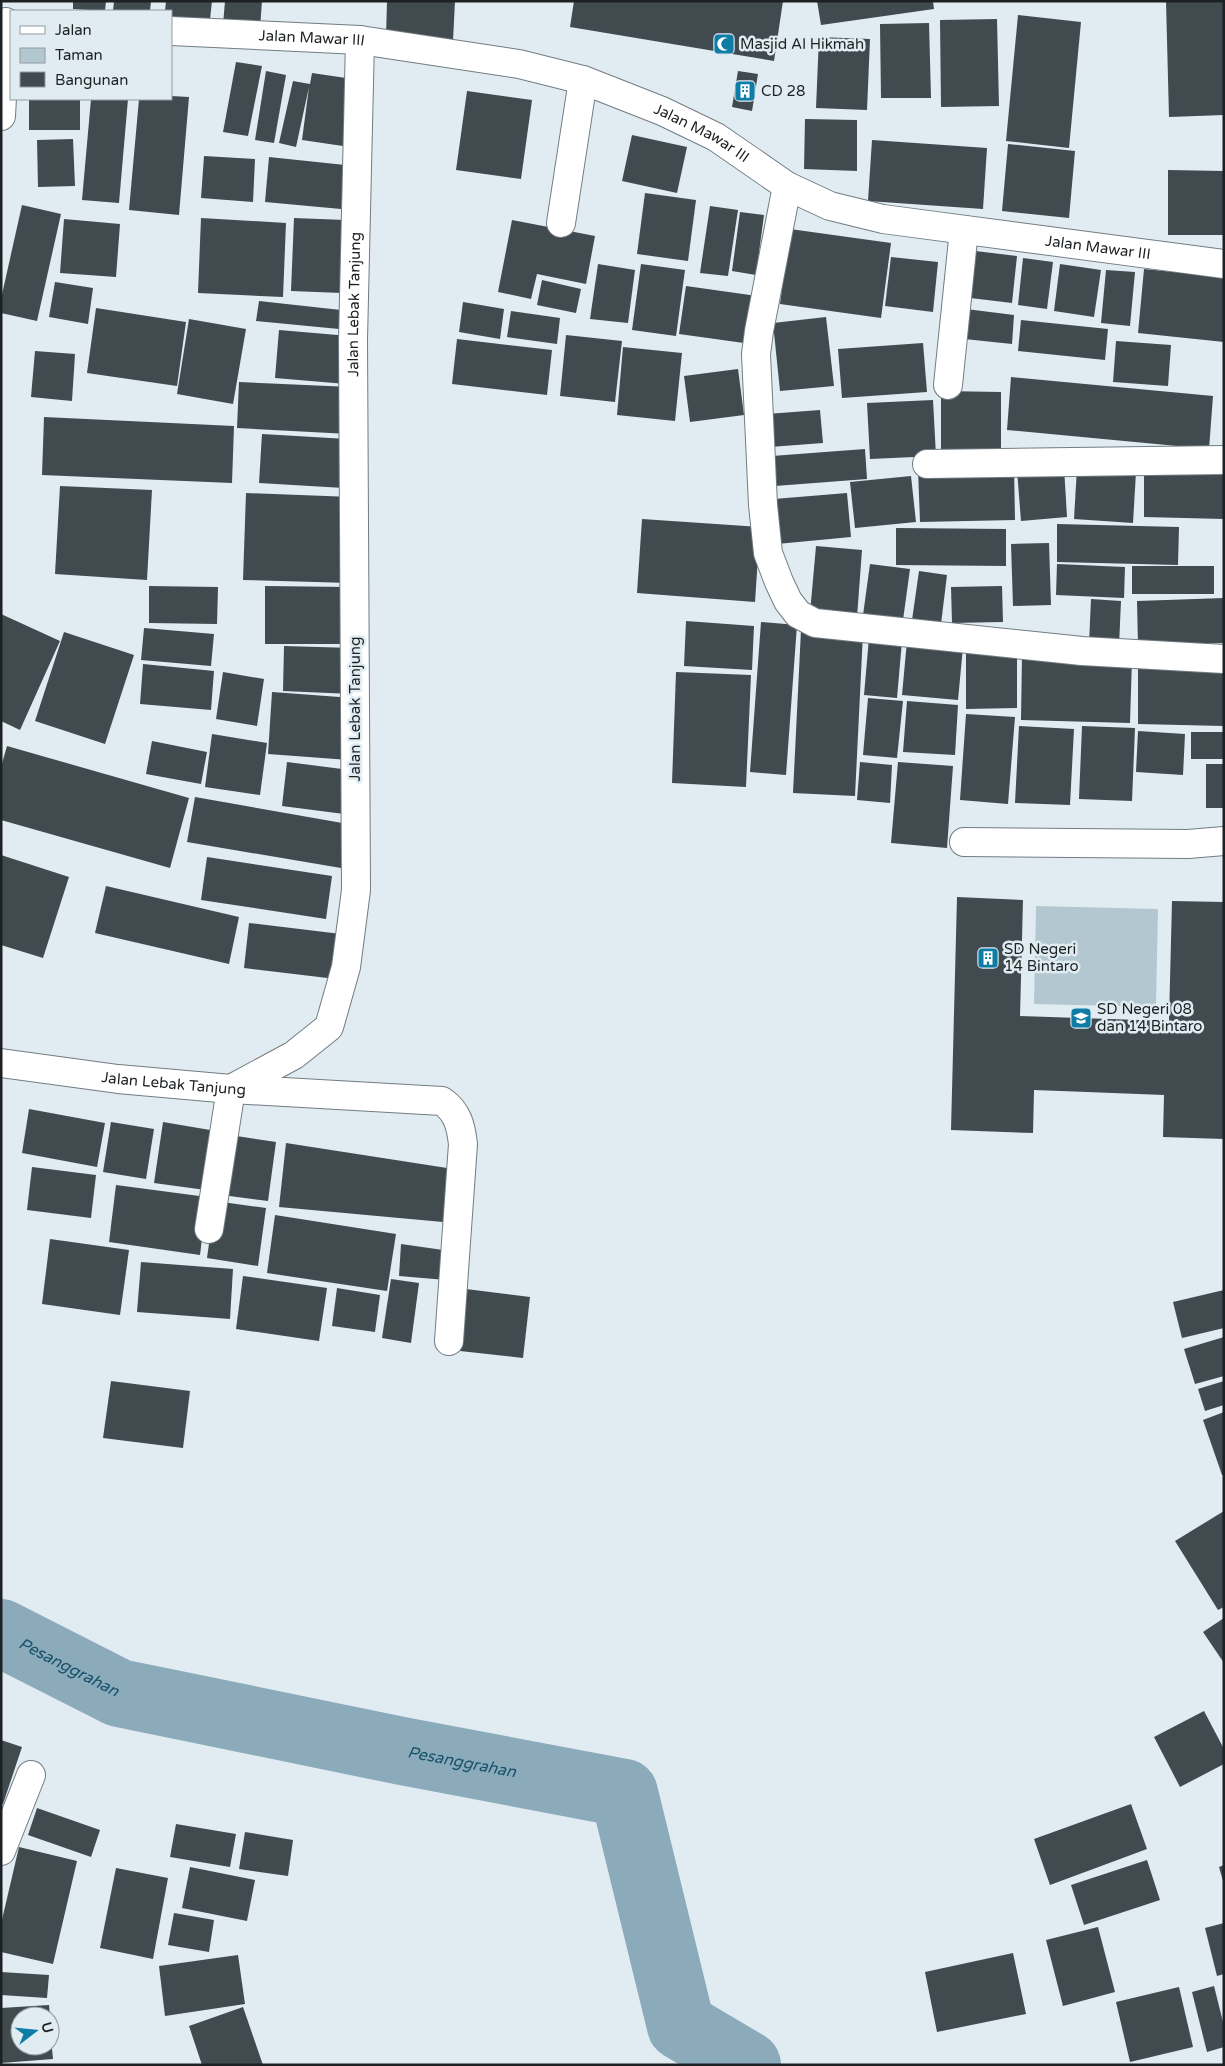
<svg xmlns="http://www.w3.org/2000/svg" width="1225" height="2066" viewBox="0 0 1225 2066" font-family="'Varela Round',sans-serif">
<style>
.green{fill:#b3c7d1}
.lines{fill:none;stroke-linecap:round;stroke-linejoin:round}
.river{stroke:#8babbb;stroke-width:68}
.building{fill:#404a4f}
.minor-casing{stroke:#727c82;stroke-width:30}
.minor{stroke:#fff;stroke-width:28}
.labels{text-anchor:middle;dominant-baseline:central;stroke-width:5;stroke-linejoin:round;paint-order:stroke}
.street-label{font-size:15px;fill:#1d2123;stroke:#e0ecf2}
.poi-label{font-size:15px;fill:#1d2123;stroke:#e0ecf2;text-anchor:start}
.water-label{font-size:16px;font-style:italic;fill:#17526b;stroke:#e0ecf2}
</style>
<rect width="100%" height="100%" fill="#e0ecf2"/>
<!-- green -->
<polygon class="green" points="1036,906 1158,909 1156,1007 1034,1004"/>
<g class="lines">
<!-- river -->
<path class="river" id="s1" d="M 1,1633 L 119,1693 L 402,1751 L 624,1793 L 681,2026 L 747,2065"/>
</g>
<!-- building -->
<g class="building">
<polygon points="73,1 106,1 105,11 73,9"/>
<polygon points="114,1 151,1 150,11 113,11"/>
<polygon points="166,1 212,1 209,29 171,24 171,11 165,11"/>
<polygon points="225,1 262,1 260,28 223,25"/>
<polygon points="387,1 455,1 453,41 386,38"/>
<polygon points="574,1 783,1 774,61 570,27"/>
<polygon points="817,1 933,1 934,9 821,25"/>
<polygon points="1166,1 1224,1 1224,115 1169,117"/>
<polygon points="1018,15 1081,22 1069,148 1006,141"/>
<polygon points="997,19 999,106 941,107 940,20"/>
<polygon points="929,23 931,98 881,98 880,24"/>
<polygon points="819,37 870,39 867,110 816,108"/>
<polygon points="236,62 262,66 248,136 223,132"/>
<polygon points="266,71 286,75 274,143 255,140"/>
<polygon points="738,71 758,74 752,111 732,107"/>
<polygon points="312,73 353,79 343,146 302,140 309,87 296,147 279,143 293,81 310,84"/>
<polygon points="467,91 532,100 521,179 456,170"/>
<polygon points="171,96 189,97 179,215 129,210 139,99 171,99"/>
<rect x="29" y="99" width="51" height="31"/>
<polygon points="91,99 128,99 119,203 82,200"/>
<polygon points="805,119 857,120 857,171 804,169"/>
<polygon points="632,135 687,147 677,193 622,181"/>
<polygon points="73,139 75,186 38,187 37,140"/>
<polygon points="872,140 987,148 983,209 868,201"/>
<polygon points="1008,144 1075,151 1069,218 1002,211"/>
<polygon points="204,156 255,159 253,202 201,198"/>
<polygon points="269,157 345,165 341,209 265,202"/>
<polygon points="1168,170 1224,171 1224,235 1168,235"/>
<polygon points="645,193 696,200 688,261 637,254"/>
<polygon points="22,205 61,214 37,321 1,313 1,299"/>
<polygon points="710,206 738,210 728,276 700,273"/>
<polygon points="740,212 764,215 756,275 732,271"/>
<polygon points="201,218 286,223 283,297 198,293"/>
<polygon points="294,218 345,220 342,293 291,291"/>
<polygon points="64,219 120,224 116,277 60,273"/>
<polygon points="512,220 595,236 586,284 537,274 531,299 498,292"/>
<polygon points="790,229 891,243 881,318 780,304"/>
<polygon points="967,250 1017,256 1012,303 962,297"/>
<polygon points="891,257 938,262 933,312 885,306"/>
<polygon points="1023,258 1053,262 1047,309 1018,305"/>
<polygon points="598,264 635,270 628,323 590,319"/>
<polygon points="641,264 685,270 676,336 632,330"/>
<polygon points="1060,264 1101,270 1094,317 1054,311"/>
<polygon points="1144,269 1224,277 1224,342 1138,333"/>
<polygon points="1106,270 1135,272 1130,326 1101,323"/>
<polygon points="542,280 581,289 576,313 537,305"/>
<polygon points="55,282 93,288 88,324 49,317"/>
<polygon points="686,286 757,296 751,344 679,334"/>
<polygon points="259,301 341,310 339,329 256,321"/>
<polygon points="463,302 504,309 500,339 459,332"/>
<polygon points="96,308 186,322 177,386 87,373"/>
<polygon points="958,308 1014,315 1012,344 955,338"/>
<polygon points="511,311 560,318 557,344 507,337"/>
<polygon points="826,317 834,386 780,391 773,323"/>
<polygon points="189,319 246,329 233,404 177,394"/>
<polygon points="1021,320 1108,329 1105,360 1018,351"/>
<polygon points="279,330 349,336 346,384 275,378"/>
<polygon points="566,335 622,341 615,402 560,396"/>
<polygon points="457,339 552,350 547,395 452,384"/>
<polygon points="1116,341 1171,345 1168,386 1113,382"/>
<polygon points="923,343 927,392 842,398 838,349"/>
<polygon points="623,347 682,353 675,421 617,415"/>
<polygon points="35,351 75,354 72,401 31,397"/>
<polygon points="738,369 744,415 690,422 684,376"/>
<polygon points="1011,377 1213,396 1209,449 1007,430"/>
<polygon points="239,382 351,387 349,434 237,428"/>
<polygon points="941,391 1001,392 1001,459 941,459"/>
<polygon points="933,400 936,456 870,459 867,403"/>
<polygon points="820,410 823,443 770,447 767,414"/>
<polygon points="44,417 234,426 232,483 42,475"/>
<polygon points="262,434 347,439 344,488 259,483"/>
<polygon points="865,449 867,479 775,486 772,456"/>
<polygon points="1014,466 1015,520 920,522 918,469"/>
<polygon points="1064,467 1067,517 1021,521 1017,470"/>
<polygon points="1077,468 1136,472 1133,523 1074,519"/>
<polygon points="1144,470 1224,472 1224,519 1144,517"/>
<polygon points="911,476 916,522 855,528 850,482"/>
<polygon points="60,486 152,490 147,580 55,574"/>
<polygon points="246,493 352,497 350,583 243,580"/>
<polygon points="847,493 851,537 777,544 774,499"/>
<polygon points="642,519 760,527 755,602 637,593"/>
<polygon points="1057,524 1179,527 1178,565 1057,562"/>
<polygon points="896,528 1006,529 1006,566 896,565"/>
<polygon points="1049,543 1051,605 1013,606 1011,544"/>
<polygon points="816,546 862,550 857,617 810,613"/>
<polygon points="870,564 910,569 903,620 863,615"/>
<polygon points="1057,564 1125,567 1124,598 1056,595"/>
<rect x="1132" y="566" width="82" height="28"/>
<polygon points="919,571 947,575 941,624 912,620"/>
<polygon points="149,586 218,587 217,624 149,623"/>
<polygon points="265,586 348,587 348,644 265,644"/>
<polygon points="1002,586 1003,622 952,623 951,587"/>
<polygon points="1224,598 1224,643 1138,645 1137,601"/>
<polygon points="1091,599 1121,601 1119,646 1089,644"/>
<polygon points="1,614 60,641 20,730 1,721"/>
<polygon points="686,621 754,626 752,670 684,666"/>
<polygon points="761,622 797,625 786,775 750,772"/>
<polygon points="144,628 214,634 211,666 141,660"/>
<polygon points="801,630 863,633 855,796 793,793"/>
<polygon points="64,632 134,655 105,744 35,721"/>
<polygon points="869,638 902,641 897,698 864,695"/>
<polygon points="907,641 963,647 958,700 902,695"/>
<polygon points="284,646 353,648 352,694 283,691"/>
<polygon points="966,647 1017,647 1017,708 966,709"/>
<polygon points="1022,655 1132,658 1130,723 1021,720"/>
<polygon points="143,664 214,671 211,710 140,704"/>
<polygon points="1138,664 1224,666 1224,726 1138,724"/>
<polygon points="223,672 264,679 257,726 216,719"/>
<polygon points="676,672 751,675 746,787 672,783"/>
<polygon points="272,692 353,698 349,760 268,754"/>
<polygon points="868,698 903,701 897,758 863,755"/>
<polygon points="907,701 958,705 955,755 903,752"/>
<polygon points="966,714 1015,717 1008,804 960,800"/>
<polygon points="1019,726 1074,729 1070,805 1015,803"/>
<polygon points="1082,726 1135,728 1132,801 1079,799"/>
<polygon points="1138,731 1185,734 1183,775 1136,772"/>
<rect x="1191" y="732" width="33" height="27"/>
<polygon points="212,734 267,743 260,795 205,787"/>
<polygon points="152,741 207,752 201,784 146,774"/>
<polygon points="7,746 189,798 170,868 1,820 1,767"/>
<polygon points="287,762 350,770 344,814 282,806"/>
<polygon points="860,762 892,765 890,803 857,800"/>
<polygon points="898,762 953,766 947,848 891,843"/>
<rect x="1206" y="764" width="18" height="44"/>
<polygon points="195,797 348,824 341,868 187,842"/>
<polygon points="1,855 69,877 43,958 1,945"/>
<polygon points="207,857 332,876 326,919 201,900"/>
<polygon points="106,886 239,917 229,964 95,933"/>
<polygon points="957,897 1023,900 1020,1016 1169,1021 1172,901 1224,902 1224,1139 1163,1137 1164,1095 1087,1092 1034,1090 1033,1133 951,1130"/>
<polygon points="249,923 341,934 336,979 244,968"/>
<polygon points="29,1109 105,1123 97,1167 22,1153"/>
<polygon points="111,1122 154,1129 146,1179 103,1172"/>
<polygon points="163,1122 222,1132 213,1191 154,1183"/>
<polygon points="230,1135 276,1142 268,1201 222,1195"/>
<polygon points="286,1143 447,1168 443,1222 279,1207"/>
<polygon points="32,1167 96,1175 91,1218 27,1210"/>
<polygon points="116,1185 207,1197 200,1255 109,1242"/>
<polygon points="215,1201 266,1208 258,1266 207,1258"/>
<polygon points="275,1215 396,1234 387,1291 267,1273"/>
<polygon points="50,1239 129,1250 120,1315 42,1304"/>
<polygon points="401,1244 450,1251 446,1280 399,1276"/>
<polygon points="141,1262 233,1269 230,1319 137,1312"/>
<polygon points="243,1276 327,1288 319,1341 236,1329"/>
<polygon points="391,1279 419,1283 411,1343 382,1338"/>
<polygon points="337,1288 380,1295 375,1332 332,1326"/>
<polygon points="466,1289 530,1297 523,1358 460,1351"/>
<polygon points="1224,1290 1224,1328 1182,1338 1173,1302"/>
<polygon points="1224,1337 1224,1376 1195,1384 1184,1349"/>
<polygon points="111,1381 190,1391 183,1448 103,1438"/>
<polygon points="1224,1381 1224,1405 1205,1411 1198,1389"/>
<polygon points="1224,1412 1224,1475 1222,1475 1203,1420"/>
<polygon points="1224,1511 1224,1607 1218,1610 1175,1541"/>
<polygon points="1224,1618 1224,1663 1203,1632"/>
<polygon points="1204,1711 1224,1749 1224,1764 1180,1787 1154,1737"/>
<polygon points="1,1740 22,1747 3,1804 1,1804"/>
<polygon points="1131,1804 1147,1849 1050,1885 1034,1839"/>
<polygon points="37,1808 100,1830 91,1857 28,1835"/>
<polygon points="176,1824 236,1834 230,1867 170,1857"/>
<polygon points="245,1832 293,1840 288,1876 239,1869"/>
<polygon points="19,1847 77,1861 53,1964 1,1952 1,1924"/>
<polygon points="1147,1860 1160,1900 1084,1925 1071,1885"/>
<polygon points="1224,1865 1224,1881 1223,1881 1219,1867"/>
<polygon points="190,1867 255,1880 247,1921 182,1908"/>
<polygon points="116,1868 168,1878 153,1959 100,1948"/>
<polygon points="174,1913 214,1920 209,1952 168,1945"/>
<polygon points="1224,1923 1224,1974 1217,1976 1205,1928"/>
<polygon points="1098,1927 1115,1992 1063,2006 1046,1940"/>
<polygon points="1013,1953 1026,2014 937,2032 925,1972"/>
<polygon points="238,1955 245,2004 165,2016 159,1966"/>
<polygon points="1,1972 49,1975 47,1998 1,1995"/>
<polygon points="1214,1986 1224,2026 1224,2047 1207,2052 1192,1992"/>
<polygon points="1179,1987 1193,2047 1130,2062 1116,2002"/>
<polygon points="49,2005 50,2016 20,2016 20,2046 50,2046 51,2038 53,2059 1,2063 1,2008"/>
<polygon points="243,2007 263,2065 202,2065 189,2026"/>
</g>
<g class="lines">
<!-- minor casing -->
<g class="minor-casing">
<g id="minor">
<path id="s2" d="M 171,31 L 360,40 L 519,64 L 583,80 L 662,111 L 716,137 L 787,186 L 830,206 L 883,219 L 1224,264"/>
<polyline points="1,116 6,22"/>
<polyline points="787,186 759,331 756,354 763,505 768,553 779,582 788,601 798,614 815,623 1082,651 1224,659"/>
<polyline points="561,223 583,80"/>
<polyline points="948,385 964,230"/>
<polyline points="927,464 1224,460"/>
<polyline points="964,842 1188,844 1224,841"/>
<path id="s3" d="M 1,1063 L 118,1079 L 231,1089 L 442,1101 C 458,1112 461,1127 463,1144 L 449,1341"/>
<path id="s4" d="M 231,1089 L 294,1055 L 329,1027 L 346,967 L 356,890 L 353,340 L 360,40"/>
<polyline points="209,1229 231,1089"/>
<polyline points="1,1851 31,1775"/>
</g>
</g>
<!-- minor -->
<use href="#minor" class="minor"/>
</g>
<!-- icons -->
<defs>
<g id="mosque-square" transform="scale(1.125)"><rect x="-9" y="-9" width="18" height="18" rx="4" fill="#0e7da6" stroke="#e0ecf2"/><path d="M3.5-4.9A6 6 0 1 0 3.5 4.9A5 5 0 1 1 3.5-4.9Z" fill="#fff"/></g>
<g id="building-square" transform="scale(1.125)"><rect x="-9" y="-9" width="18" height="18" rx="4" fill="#0e7da6" stroke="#e0ecf2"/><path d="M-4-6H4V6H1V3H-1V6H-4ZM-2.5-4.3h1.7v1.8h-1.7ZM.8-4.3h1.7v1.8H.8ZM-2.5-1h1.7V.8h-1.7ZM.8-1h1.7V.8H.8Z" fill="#fff"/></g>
<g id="school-square" transform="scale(1.125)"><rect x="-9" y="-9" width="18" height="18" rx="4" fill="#0e7da6" stroke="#e0ecf2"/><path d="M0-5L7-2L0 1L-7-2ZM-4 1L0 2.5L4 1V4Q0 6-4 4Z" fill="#fff"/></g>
</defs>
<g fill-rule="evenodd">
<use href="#mosque-square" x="724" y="44"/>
<use href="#building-square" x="745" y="91"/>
<use href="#building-square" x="988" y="958"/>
<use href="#school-square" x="1081" y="1018"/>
</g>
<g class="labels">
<!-- street labels -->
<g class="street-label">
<text stroke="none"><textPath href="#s2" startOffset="141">Jalan Mawar III</textPath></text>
<text stroke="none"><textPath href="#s2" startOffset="546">Jalan Mawar III</textPath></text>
<text stroke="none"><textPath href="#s2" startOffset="966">Jalan Mawar III</textPath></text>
<text stroke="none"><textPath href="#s4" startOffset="842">Jalan Lebak Tanjung</textPath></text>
<text transform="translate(355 709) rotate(-90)">Jalan Lebak Tanjung</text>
<text stroke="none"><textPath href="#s3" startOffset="174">Jalan Lebak Tanjung</textPath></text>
</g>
<!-- poi labels -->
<g class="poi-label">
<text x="740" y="44">Masjid Al Hikmah</text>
<text x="761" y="91">CD 28</text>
<text x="1004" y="949">SD Negeri<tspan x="1004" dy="17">14 Bintaro</tspan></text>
<text x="1097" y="1009">SD Negeri 08<tspan x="1097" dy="17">dan 14 Bintaro</tspan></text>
</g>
<!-- water labels -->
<g class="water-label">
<text stroke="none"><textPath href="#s1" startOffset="76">Pesanggrahan</textPath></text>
<text stroke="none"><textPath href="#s1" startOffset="482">Pesanggrahan</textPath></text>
</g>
</g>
<!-- border -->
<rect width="1225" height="2066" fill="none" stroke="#1d2123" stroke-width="5"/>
<!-- legend -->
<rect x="10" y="10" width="162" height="90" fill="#e0ecf2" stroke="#929b9f"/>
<rect x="20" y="26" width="25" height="8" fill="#ffffff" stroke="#929b9f"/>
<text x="55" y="35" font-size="15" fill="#1d2123">Jalan</text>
<rect x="20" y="48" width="25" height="15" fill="#b3c7d1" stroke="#929b9f"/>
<text x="55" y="60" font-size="15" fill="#1d2123">Taman</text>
<rect x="20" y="72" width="25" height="15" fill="#404a4f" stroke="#929b9f"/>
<text x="55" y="85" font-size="15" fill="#1d2123">Bangunan</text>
<!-- north arrow -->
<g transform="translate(35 2031) rotate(74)"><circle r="24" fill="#e0ecf2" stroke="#929b9f"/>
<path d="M0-4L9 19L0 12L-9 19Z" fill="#0e7da6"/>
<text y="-8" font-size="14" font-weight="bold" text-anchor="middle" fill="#1d2123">U</text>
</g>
</svg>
